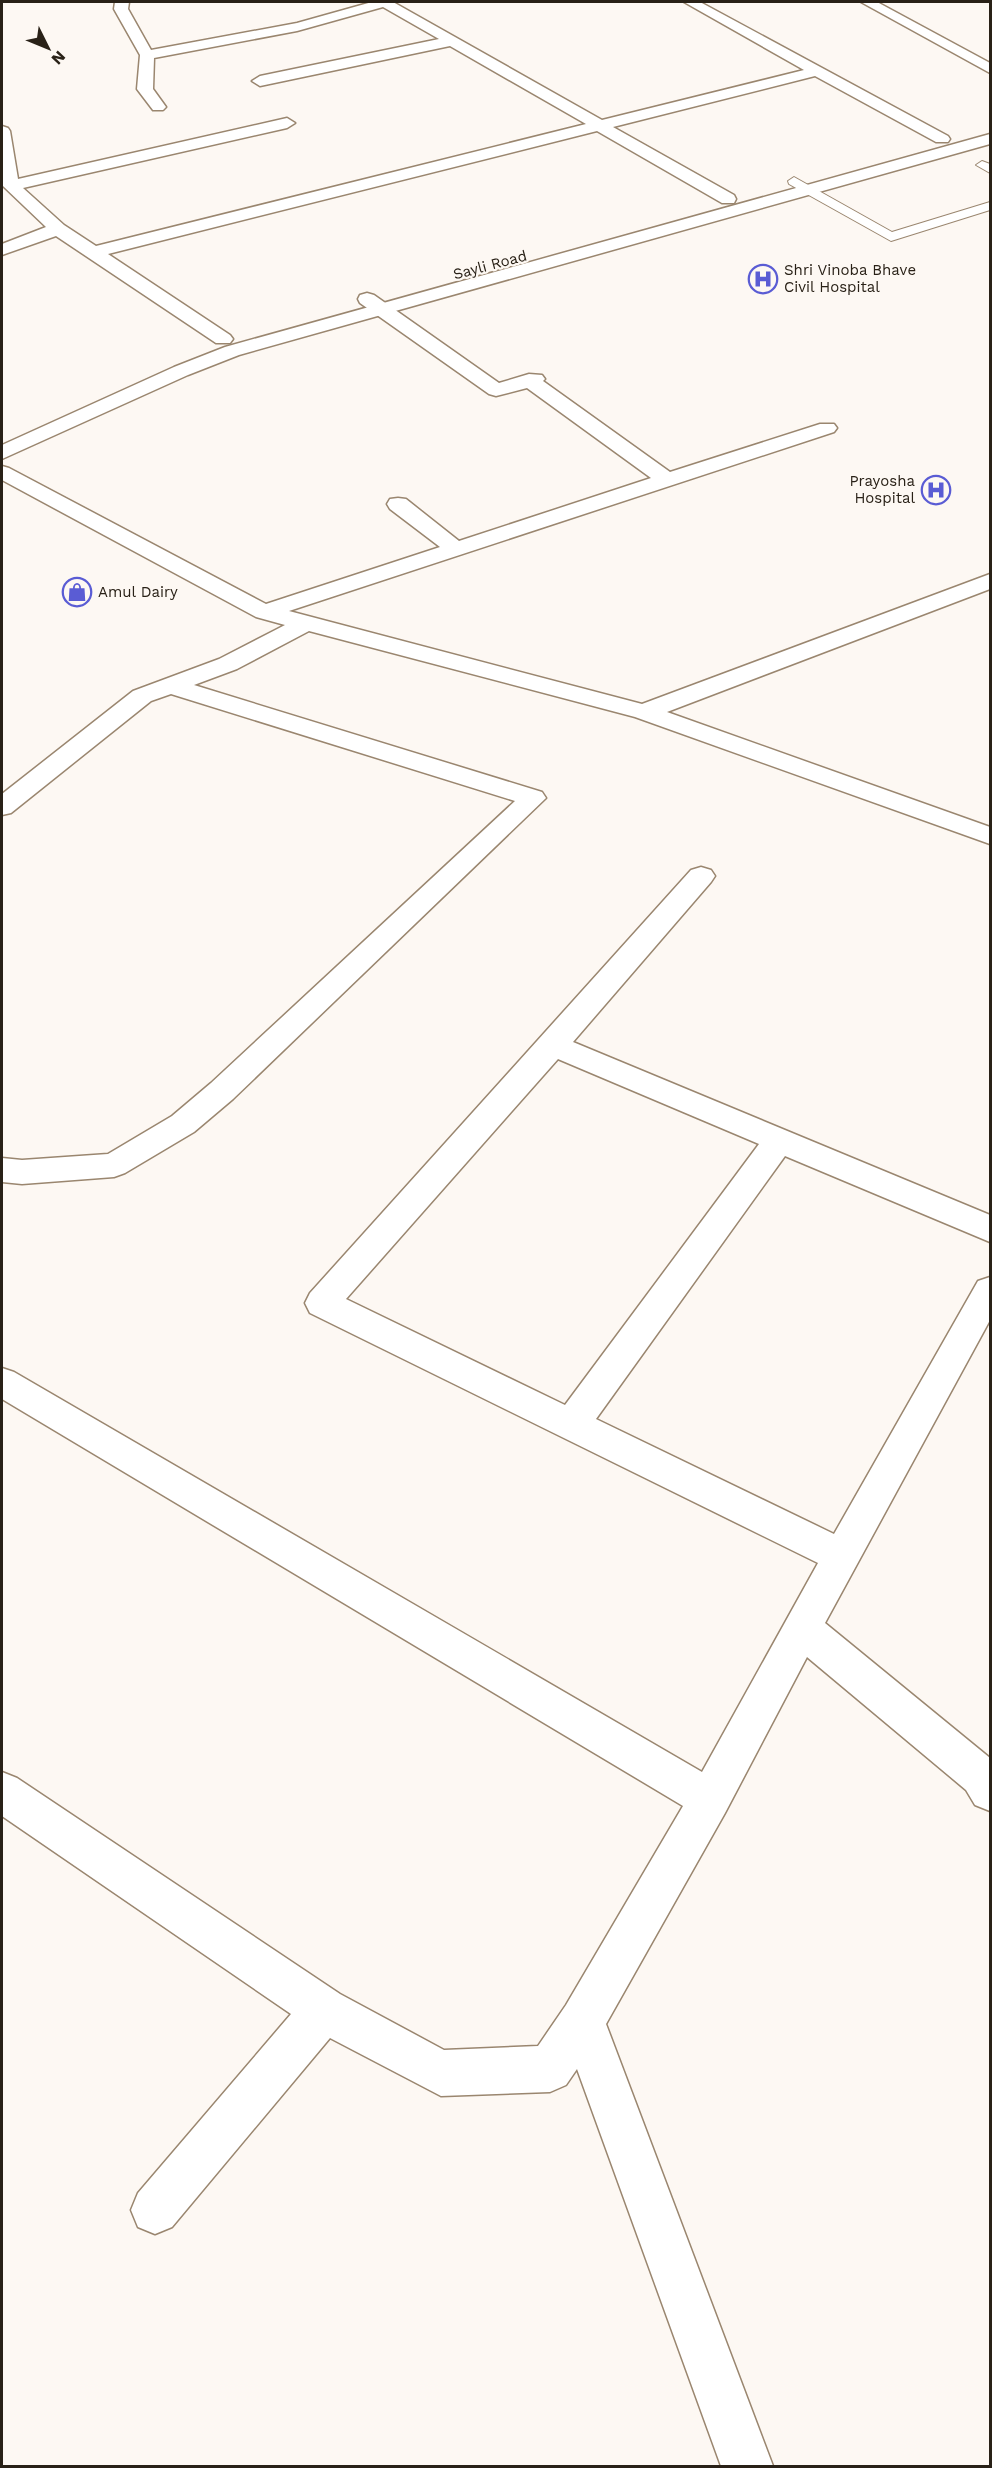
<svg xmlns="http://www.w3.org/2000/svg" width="992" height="2468" viewBox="0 0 992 2468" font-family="'Work Sans',sans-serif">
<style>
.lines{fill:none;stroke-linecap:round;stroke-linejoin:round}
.service-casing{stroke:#9a866f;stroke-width:2}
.minor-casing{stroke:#9a866f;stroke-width:3}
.secondary-casing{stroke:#9a866f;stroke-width:3}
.service{fill:#fff;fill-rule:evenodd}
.minor{fill:#fff;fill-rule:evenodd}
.secondary{fill:#fff;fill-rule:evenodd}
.labels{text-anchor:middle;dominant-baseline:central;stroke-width:4.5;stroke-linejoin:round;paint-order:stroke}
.far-street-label{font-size:15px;fill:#292117;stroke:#fdf8f3}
.far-poi-label{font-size:15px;fill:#292117;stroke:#fdf8f3;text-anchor:start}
</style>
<rect width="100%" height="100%" fill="#fdf8f3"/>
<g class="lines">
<!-- service casing -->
<g class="service-casing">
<g id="service">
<polygon points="982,161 990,164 990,173 976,165"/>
<polygon points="794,177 892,232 990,202 990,210 891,241 789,184 788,181"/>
</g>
</g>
<!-- minor casing -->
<g class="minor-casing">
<g id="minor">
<polygon points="115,2 129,2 128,9 151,50 297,23 372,2 393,2 602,120 804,70 684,2 700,2 948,136 950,139 948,142 936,142 815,76 613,127 734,195 736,199 734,203 722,203 597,131 108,254 230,335 233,339 230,343 216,343 56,236 2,255 2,244 46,227 3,186 2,126 8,128 10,131 18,179 287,118 295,123 287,128 23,188 64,225 96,246 586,124 450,46 260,86 252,81 260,76 439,39 383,7 297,31 154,58 153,89 166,107 163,110 153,110 137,89 140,55 114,9"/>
<polygon points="367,293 374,295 499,383 529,374 542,375 545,379 543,381 670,472 820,424 834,424 837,428 834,432 289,611 642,704 990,574 990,589 667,712 990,827 990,844 635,717 309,631 237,669 194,685 542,792 546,798 233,1099 194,1132 125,1173 114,1177 22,1184 2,1182 2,1158 22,1160 108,1154 172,1116 211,1083 515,801 171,694 151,701 11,813 2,815 2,794 133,691 219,659 285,625 256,617 2,480 2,466 9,468 266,604 440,547 390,509 387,504 390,499 398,498 406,499 459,541 651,478 527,388 496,396 489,394 360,303 358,299 360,295"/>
<path d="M 701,867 L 711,870 L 715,876 L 711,882 L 573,1042 L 990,1215 L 990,1242 L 785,1156 L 596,1419 L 834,1534 L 978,1281 L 990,1277 L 990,1320 L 825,1623 L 990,1758 L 990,1811 L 975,1805 L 966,1790 L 807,1657 L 725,1813 L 606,2024 L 773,2466 L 721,2466 L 577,2069 L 566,2085 L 550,2092 L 441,2096 L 330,2038 L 172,2227 L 155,2234 L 138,2227 L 131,2210 L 138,2193 L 291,2014 L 2,1816 L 2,1772 L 17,1778 L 340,1994 L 444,2050 L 538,2046 L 566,2005 L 683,1806 L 2,1399 L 2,1368 L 14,1372 L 702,1772 L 818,1563 L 310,1313 L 305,1303 L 310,1293 L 691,870 ZM 558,1059 L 759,1144 L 565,1405 L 346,1299 Z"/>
</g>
</g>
<!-- secondary casing -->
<g class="secondary-casing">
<g id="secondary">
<polygon points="861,2 877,2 990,63 990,73"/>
<polygon points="990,134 990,144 239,355 188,375 2,459 2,445 174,367 225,347"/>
</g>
</g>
<!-- service -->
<use href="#service" class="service"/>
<!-- minor -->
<use href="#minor" class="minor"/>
<!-- secondary -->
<use href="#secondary" class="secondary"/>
</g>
<!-- icons -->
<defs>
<g id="hospital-ring" transform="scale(1.5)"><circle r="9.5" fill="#fdf8f3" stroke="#5a5cd4" stroke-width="1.5"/><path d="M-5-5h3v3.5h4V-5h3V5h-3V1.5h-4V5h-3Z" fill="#5a5cd4"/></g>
<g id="shop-ring" transform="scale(1.5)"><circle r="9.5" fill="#fdf8f3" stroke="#5a5cd4" stroke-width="1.5"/><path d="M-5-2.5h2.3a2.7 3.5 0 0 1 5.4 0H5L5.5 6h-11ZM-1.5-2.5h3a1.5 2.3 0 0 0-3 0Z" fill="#5a5cd4"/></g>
</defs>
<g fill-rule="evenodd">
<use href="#hospital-ring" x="763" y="279"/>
<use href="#hospital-ring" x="936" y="490"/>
<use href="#shop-ring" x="77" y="592"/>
</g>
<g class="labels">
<!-- far-street labels -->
<g class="far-street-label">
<text transform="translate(490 265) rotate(-15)">Sayli Road</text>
</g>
<!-- far-poi labels -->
<g class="far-poi-label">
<text x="784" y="270">Shri Vinoba Bhave<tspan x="784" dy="17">Civil Hospital</tspan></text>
<text x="915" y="481" text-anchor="end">Prayosha<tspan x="915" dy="17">Hospital</tspan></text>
<text x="98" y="592">Amul Dairy</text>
</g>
</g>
<!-- border -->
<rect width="992" height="2468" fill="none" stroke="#292117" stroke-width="6"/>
<!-- north arrow -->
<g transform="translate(48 48) rotate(133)" stroke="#fdf8f3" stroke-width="4.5" paint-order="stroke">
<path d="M0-4.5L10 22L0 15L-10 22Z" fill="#292117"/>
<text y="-9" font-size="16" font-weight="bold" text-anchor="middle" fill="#292117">N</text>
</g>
</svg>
